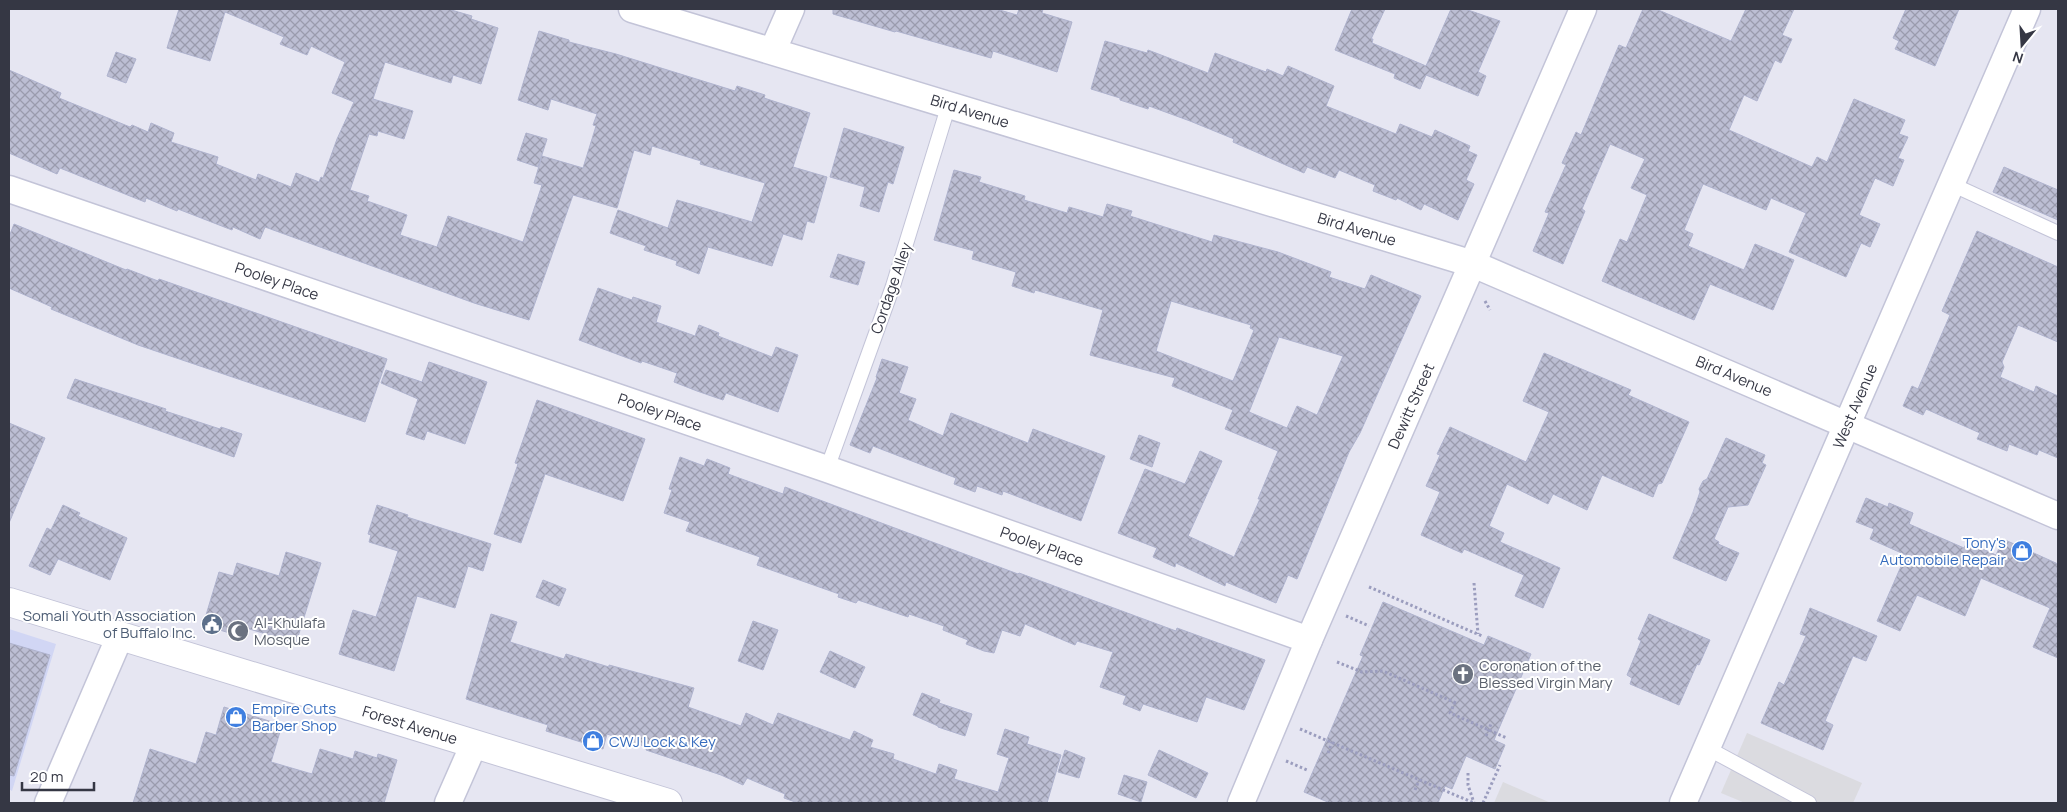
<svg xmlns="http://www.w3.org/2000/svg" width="2067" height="812" viewBox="0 0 2067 812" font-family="Manrope,sans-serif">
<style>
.commercial{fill:#d1d6f4}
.parking{fill:#dbdbe0}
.building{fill:url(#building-cross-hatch);stroke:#afb3ce;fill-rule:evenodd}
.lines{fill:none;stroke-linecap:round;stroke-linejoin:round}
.service-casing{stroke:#c3c4d8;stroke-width:16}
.minor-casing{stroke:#c3c4d8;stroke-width:29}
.tertiary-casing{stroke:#c3c4d8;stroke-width:30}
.path{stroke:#9b9dbe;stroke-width:3;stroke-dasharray:2.5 2.5;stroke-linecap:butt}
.service{stroke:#fff;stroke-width:14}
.minor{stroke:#fff;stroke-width:26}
.tertiary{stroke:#fff;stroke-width:28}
.labels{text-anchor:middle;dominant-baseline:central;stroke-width:4;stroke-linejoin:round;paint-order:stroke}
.street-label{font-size:15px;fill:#353744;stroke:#fff}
.shop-label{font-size:15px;fill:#366cbe;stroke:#fff;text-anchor:start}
.service-label{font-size:15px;fill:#4e5e75;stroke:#fff;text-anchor:end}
.worship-label{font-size:15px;fill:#5b616d;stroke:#fff;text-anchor:start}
</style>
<defs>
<pattern id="building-cross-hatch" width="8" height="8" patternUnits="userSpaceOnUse" patternTransform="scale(1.25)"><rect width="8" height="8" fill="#bcbed3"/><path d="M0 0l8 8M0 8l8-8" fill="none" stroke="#9a9bad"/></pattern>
</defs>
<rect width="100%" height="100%" fill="#e6e6f2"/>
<!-- commercial -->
<polygon class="commercial" points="9,629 56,644 12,791 9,789"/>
<!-- parking -->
<g class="parking">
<polygon points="1747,733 1862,783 1853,803 1745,803 1721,793"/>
<polygon points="1503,782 1551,803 1494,803"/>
</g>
<!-- building -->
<g class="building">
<polygon points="179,9 448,9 472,16 471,19 498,28 481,84 453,75 451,83 385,62 373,99 413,111 404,139 378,131 377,136 369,134 350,190 369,196 367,201 407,215 400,235 437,247 448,216 523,242 542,185 534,183 542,156 583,168 596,126 593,125 597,114 551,99 548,110 518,100 539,31 569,40 569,42 616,54 735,91 737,86 765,95 764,98 810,113 793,167 827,177 814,223 807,221 802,240 783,234 772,266 708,247 699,274 676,265 677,261 644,250 646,246 610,233 618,210 668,228 677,200 752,222 765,183 700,164 701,161 652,146 650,155 634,150 617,208 573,195 529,320 474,303 265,227 260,239 233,227 232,230 178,209 177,211 146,198 145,202 60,168 57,174 9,153 9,70 61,93 59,98 130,127 132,125 148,132 151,123 174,133 171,142 218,157 216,164 256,180 258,174 291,187 296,173 319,182 321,177 323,178 337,139 354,102 332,93 345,62 311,46 307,55 280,44 284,37 225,12 210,61 167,48"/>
<polygon points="833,9 996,9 1017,15 1019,9 1043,9 1042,13 1072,22 1057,72 993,51 991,58 896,31 895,32 833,14"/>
<polygon points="1352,9 1385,9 1371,39 1373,39 1372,43 1426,66 1451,9 1465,9 1500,21 1478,72 1486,76 1478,96 1426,75 1420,89 1394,78 1395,74 1335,50"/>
<polygon points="1643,9 1656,9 1731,41 1746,9 1794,9 1782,35 1792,39 1781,63 1775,60 1757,101 1744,95 1729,130 1812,167 1817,157 1827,162 1854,99 1905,120 1899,134 1908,137 1898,158 1904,160 1893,186 1875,178 1859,215 1880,224 1870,247 1861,243 1846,277 1789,252 1806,213 1771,198 1766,210 1703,184 1684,230 1693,234 1688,246 1744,270 1755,244 1794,260 1773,310 1710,284 1694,320 1602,281 1620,239 1627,242 1647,195 1631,188 1645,159 1610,144 1582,209 1585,211 1563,264 1533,251 1549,213 1545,212 1566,165 1562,163 1576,132 1581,135 1619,45 1626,48"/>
<polygon points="1906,9 1959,9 1935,66 1895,49 1899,41 1893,38"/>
<polygon points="1105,41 1147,53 1148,50 1208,73 1215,53 1266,72 1267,69 1283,76 1288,66 1334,86 1326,106 1396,134 1400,124 1432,137 1435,130 1470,146 1468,151 1477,155 1466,180 1474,184 1458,220 1424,204 1421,210 1397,198 1396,200 1373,191 1375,185 1339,170 1335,178 1307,167 1304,173 1233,142 1234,139 1190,121 1149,106 1148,109 1120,100 1120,98 1091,89"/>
<polygon points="116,52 136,59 126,83 107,76"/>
<polygon points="844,128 904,147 893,184 888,182 879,212 860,206 865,187 830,177"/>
<polygon points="526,133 547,139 538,167 517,160"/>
<polygon points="2004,167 2058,190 2058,220 1993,192"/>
<path d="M 954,170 L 981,177 L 979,182 L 1025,196 L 1024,200 L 1067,213 L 1069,207 L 1103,217 L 1107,204 L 1132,211 L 1130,216 L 1212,242 L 1214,235 L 1278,252 L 1331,272 L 1329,277 L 1365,289 L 1371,275 L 1421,296 L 1360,433 L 1349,452 L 1297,579 L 1288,575 L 1276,603 L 1226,582 L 1225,586 L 1176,563 L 1175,567 L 1153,557 L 1157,548 L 1118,533 L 1145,469 L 1185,484 L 1200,451 L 1222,461 L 1188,536 L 1234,557 L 1260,499 L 1258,499 L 1278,451 L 1225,429 L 1233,410 L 1172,386 L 1175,378 L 1090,355 L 1103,310 L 1035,290 L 1034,293 L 1012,286 L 1016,272 L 972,259 L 974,251 L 934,240 ZM 1171,301 L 1251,325 L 1250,328 L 1254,330 L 1233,381 L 1156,351 ZM 1279,337 L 1343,356 L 1317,415 L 1297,406 L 1287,428 L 1249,412 Z"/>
<polygon points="14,224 126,270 127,269 158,281 159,279 387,359 365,422 138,345 51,309 52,307 9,288 9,237"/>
<polygon points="1977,231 2058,267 2058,342 2018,325 2002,362 2004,367 2000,377 2034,392 2036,386 2058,396 2058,458 2039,450 2037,455 2009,444 2007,451 1977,439 1980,433 1926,409 1923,415 1903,406 1912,386 1918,389 1950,315 1942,311"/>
<polygon points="838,254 865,262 858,285 830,277"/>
<polygon points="598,288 632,300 633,297 661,306 656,322 695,336 699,325 719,333 718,336 772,357 776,347 798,355 778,412 726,393 723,400 697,391 674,382 677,373 642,361 641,363 579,340"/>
<polygon points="1544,353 1631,390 1628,395 1689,422 1662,483 1658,484 1653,497 1602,475 1587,510 1553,494 1548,504 1507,484 1489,526 1504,533 1500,542 1560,568 1543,608 1515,596 1524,575 1464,549 1462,553 1421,535 1440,492 1426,486 1440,455 1437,454 1450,427 1526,462 1549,412 1523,401"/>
<polygon points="882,359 908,367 899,393 916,399 908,420 943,436 951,413 1028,443 1033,429 1105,456 1081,521 1003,491 1002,495 977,486 975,492 954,484 956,478 873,446 870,453 850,445 877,378 876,377"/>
<polygon points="429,362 487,382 465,444 427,431 424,440 406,434 418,399 381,383 386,370 422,382"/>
<polygon points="75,379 166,409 165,411 220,429 221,427 242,434 234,457 67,398"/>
<polygon points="537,400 645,439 623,501 545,474 521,543 494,534 518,464 515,463"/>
<polygon points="9,423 45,438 9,523"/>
<polygon points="1139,435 1160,443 1152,467 1130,459"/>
<polygon points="1726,438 1765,455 1762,463 1766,465 1748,505 1728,507 1714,539 1719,542 1718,544 1739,553 1726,581 1673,558 1693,512 1700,492 1699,489 1703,481 1707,479"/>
<polygon points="680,457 704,466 707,459 730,468 728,474 783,494 785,487 1018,574 1019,573 1176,631 1177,628 1265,660 1244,710 1206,697 1197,722 1143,704 1140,711 1123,704 1126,696 1100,687 1113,652 1077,641 1075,645 1025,624 1020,636 1002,630 994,653 984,651 966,644 968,640 943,630 944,626 909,614 908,617 858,600 856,603 838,597 839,594 757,565 760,557 686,531 690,522 664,513 672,490 669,489"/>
<polygon points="1866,498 1888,507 1889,503 1913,513 1909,524 1964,548 1967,542 1996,555 2003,539 2058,564 2058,658 2033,647 2050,608 1981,578 1965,616 1917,595 1900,631 1877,621 1906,555 1870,539 1874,529 1856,522"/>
<polygon points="63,505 80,513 78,516 127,538 110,580 58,559 50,575 29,566 47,528 51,530"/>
<polygon points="377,505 408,515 407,517 491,544 483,571 468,566 455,608 417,596 394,671 339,654 353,610 376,617 398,551 369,542 371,535 368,534"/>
<polygon points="286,552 321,563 296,643 246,628 243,637 203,625 219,572 233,576 237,563 279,576"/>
<polygon points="543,580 566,589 559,606 536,597"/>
<polygon points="1383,602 1484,645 1488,636 1531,654 1494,740 1505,745 1495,769 1466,756 1452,789 1445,786 1438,803 1330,803 1304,792 1363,656 1360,655"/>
<polygon points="1810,608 1877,636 1866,661 1853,656 1825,721 1833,725 1823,750 1761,723 1779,682 1784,685 1806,636 1800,634"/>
<polygon points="491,614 517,622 510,642 564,659 566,654 609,667 609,665 694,688 688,707 741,726 746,713 773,725 778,713 850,740 854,731 873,740 870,747 894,754 893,759 936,774 939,764 957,770 954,779 998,792 1009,758 997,754 1005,729 1029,737 1027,744 1061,755 1047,803 798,803 784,798 785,794 747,778 743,785 721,775 646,750 647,747 607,734 603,749 546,731 548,725 466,699"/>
<polygon points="1649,614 1710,640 1699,665 1697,664 1679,705 1630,684 1632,678 1627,675 1641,641 1638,639"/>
<polygon points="753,621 778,630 763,670 738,661"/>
<polygon points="9,643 50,655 14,776 9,775"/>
<polygon points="830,651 865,667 855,688 820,672"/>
<polygon points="922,693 940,700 939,703 972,714 965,736 938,727 938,726 913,715"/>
<polygon points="224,707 282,725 271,762 312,774 320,749 353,759 355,751 377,758 378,754 397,760 384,803 133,803 150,749 196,764 206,732 216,735"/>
<polygon points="1065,750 1085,758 1079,778 1058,772"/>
<polygon points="1159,750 1208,773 1196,798 1148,775"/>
<polygon points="1124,775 1147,782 1141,802 1118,794"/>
</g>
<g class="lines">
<!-- service casing -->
<g class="service-casing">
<g id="service">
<polyline points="1951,184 2058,233"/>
<polyline points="827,469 893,286 949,104"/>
<polyline points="1707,748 1809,803"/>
</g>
</g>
<!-- minor casing -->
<g class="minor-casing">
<g id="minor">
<polyline points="632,9 1473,264 2058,516"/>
<polyline points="773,50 791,9"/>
<polyline points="9,189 827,469 1309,640"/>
<polyline points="48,803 120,636"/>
<polyline points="448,803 474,744"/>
<polyline points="1241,803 1309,640 1583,9"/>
<polyline points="1683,803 2027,9"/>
</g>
</g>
<!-- tertiary casing -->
<g class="tertiary-casing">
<polyline id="tertiary" points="9,602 668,803"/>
</g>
<!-- path -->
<g class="path">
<polyline points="1485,301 1490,310"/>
<polyline points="1474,583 1478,634"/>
<polyline points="1369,587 1482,636"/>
<polyline points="1346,616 1369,626"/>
<polyline points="1337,662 1362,672 1383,671 1456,703"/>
<polyline points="1455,702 1450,713 1507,738"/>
<polyline points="1300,729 1474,803"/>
<polyline points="1486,736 1491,724"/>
<polyline points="1328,753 1332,742"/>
<polyline points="1286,761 1307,770"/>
<polyline points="1468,773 1468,785 1474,803"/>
<polyline points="1415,790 1419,780"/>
<polyline points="1483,803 1500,765"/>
</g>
<!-- service -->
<use href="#service" class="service"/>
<!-- minor -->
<use href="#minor" class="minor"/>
<!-- tertiary -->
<use href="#tertiary" class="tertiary"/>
</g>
<!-- icons -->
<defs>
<g id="shop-disc" transform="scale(1.125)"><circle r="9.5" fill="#3f7fe0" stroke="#fff"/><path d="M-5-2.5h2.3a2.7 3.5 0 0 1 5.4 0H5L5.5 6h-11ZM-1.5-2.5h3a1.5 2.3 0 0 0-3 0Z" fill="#fff"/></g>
<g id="civic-disc" transform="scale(1.125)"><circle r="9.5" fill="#5c6f8a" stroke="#fff"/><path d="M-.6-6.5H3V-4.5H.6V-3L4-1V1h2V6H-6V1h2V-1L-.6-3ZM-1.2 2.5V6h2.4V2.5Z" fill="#fff"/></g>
<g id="mosque-disc" transform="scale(1.125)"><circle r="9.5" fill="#6b7280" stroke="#fff"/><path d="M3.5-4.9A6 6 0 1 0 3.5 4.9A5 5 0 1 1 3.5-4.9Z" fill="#fff"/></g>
<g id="church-disc" transform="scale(1.125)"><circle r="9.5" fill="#6b7280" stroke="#fff"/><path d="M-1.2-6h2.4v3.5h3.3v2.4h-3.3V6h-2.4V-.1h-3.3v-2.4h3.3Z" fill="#fff"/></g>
</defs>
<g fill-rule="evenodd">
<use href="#shop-disc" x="2022" y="551"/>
<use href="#civic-disc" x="212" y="624"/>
<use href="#mosque-disc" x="238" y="631"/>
<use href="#church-disc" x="1463" y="674"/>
<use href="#shop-disc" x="236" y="717"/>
<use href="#shop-disc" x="593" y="741"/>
</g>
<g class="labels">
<!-- street labels -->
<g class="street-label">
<text transform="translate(970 111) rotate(17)">Bird Avenue</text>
<text transform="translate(1357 229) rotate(17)">Bird Avenue</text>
<text transform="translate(277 281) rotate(19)">Pooley Place</text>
<text transform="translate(891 288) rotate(-71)">Cordage Alley</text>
<text transform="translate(1734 376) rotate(23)">Bird Avenue</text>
<text transform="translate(1411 406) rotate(-66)">Dewitt Street</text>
<text transform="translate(1855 406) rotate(-67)">West Avenue</text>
<text transform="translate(660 412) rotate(19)">Pooley Place</text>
<text transform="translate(1042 546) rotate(20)">Pooley Place</text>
<text transform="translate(410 725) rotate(17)">Forest Avenue</text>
</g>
<!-- shop labels -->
<g class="shop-label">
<text x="2006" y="542" text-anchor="end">Tony's<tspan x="2006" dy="17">Automobile Repair</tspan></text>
<text x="252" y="708">Empire Cuts<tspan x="252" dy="17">Barber Shop</tspan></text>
<text x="609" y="741">CWJ Lock &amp; Key</text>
</g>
<!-- service labels -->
<g class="service-label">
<text x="196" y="615">Somali Youth Association<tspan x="196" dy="17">of Buffalo Inc.</tspan></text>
</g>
<!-- worship labels -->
<g class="worship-label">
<text x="254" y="622">Al-Khulafa<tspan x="254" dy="17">Mosque</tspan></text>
<text x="1479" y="665">Coronation of the<tspan x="1479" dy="17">Blessed Virgin Mary</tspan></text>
</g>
</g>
<!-- border -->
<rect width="2067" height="812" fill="none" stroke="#353744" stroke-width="20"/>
<!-- north arrow -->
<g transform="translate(2022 45) rotate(198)" stroke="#ffffff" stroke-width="4" paint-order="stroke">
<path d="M0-4L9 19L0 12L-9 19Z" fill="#353744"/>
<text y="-8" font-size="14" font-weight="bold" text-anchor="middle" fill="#353744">N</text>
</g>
<!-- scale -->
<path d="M22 782v8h72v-8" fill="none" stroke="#353744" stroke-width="2.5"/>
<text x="30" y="782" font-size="15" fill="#353744" stroke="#ffffff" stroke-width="4" paint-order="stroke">20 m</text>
</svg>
